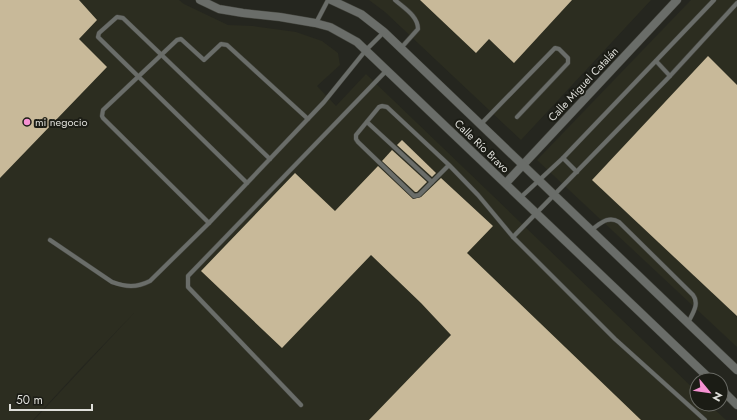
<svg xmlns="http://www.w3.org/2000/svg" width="737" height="420" viewBox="0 0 737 420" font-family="Jost,sans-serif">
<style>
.built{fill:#2c2d20}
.building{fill:#c8b999}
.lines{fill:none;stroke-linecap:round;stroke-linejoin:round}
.service-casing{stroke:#43443d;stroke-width:5}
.minor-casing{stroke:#43443d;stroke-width:9}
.tertiary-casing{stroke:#43443d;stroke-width:9}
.service{stroke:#6a6d69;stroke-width:4}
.minor{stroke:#6a6d69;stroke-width:8}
.tertiary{stroke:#6a6d69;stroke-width:8}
.poi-dot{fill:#f591d2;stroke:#1b1c15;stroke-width:1.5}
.labels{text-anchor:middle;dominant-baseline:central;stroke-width:4;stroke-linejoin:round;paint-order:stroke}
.street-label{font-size:11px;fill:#dfdfda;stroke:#1b1c15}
.poi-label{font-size:11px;fill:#dfdfda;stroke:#1b1c15;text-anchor:start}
</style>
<rect width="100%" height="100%" fill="#25261f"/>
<!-- built -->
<g class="built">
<polygon points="0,0 179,0 184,4 228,25 253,26 296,32 322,41 338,53 340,65 317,86 336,106 366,74 697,392 697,404 709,404 726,420 34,420 135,312 82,367 33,420 0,420"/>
<polygon points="369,0 651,0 521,140 385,12"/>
<polygon points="691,0 737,0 737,347 537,160"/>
</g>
<!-- building -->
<g class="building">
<polygon points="0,0 79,0 97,20 79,39 107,67 0,178"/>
<polygon points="420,0 572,0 514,63 489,39 476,53"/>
<polygon points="708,56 737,85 737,316 592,180"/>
<polygon points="402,140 436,173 432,177 397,145"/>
<polygon points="392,150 427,182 417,192 415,192 382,161"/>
<polygon points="378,166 413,199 421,197 441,178 493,226 467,253 641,420 369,420 451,335 421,303 371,255 282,348 201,271 295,173 335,211"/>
</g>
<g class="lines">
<!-- service casing -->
<g class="service-casing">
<g id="service">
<path d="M 395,0 C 404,8 418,16 418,29 L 401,48"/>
<polyline points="316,23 328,0"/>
<polyline points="656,61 670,76"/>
<polyline points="367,122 432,182"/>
<polyline points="481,124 555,48 559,49 568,58 568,63 517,117"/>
<polyline points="449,165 419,195 414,196 358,142 356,139 356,135 379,107 382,106 387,107 449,165 478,195 513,237 615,339 705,420"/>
<polyline points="577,172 563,158 714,0"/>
<polyline points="247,183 98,37 99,33 117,17 123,18 270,159"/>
<polyline points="520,198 563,158"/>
<polyline points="209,223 103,118 102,116 103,110 177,40 181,39 204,60 221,44 227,45 308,119"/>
<path d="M 591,230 C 600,224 608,215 619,222 L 693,295 C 700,304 692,314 688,323"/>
<polyline points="513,237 670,76 737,3"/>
<path d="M 50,240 L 112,282 C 126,287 136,288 150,281 L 209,223 L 324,102 L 366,50 L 384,32"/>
<polyline points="301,405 188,287 188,276 387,70"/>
</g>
</g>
<!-- minor casing -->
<g class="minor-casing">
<polyline id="minor" points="506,183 677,0"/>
</g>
<!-- tertiary casing -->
<g class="tertiary-casing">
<g id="tertiary">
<polyline points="200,0 219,9 243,13 280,17 315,23 330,27 357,42 711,380"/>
<polyline points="331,0 361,14 384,32 737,370"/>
<polyline points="721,389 737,405"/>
</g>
</g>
<!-- service -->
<use href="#service" class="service"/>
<!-- minor -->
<use href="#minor" class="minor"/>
<!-- tertiary -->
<use href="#tertiary" class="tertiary"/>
</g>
<!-- markers -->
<circle class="poi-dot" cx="27" cy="122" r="4"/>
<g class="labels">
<!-- street labels -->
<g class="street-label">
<text transform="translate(583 84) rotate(-47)">Calle Miguel Catalán</text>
<text transform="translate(482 146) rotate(44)">Calle Río Bravo</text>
</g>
<!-- poi labels -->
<g class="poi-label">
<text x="35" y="122">mi negocio</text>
</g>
</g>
<!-- north arrow -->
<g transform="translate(709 392) rotate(119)"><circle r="19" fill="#1b1c15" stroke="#696a64"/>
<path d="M0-3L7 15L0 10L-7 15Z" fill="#f591d2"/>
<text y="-6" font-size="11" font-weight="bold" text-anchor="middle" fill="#dfdfda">N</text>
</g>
<!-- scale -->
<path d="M10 404v6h82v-6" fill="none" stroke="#dfdfda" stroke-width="2"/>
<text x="16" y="404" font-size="12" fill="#dfdfda" stroke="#1b1c15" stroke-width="3" paint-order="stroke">50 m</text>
</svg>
